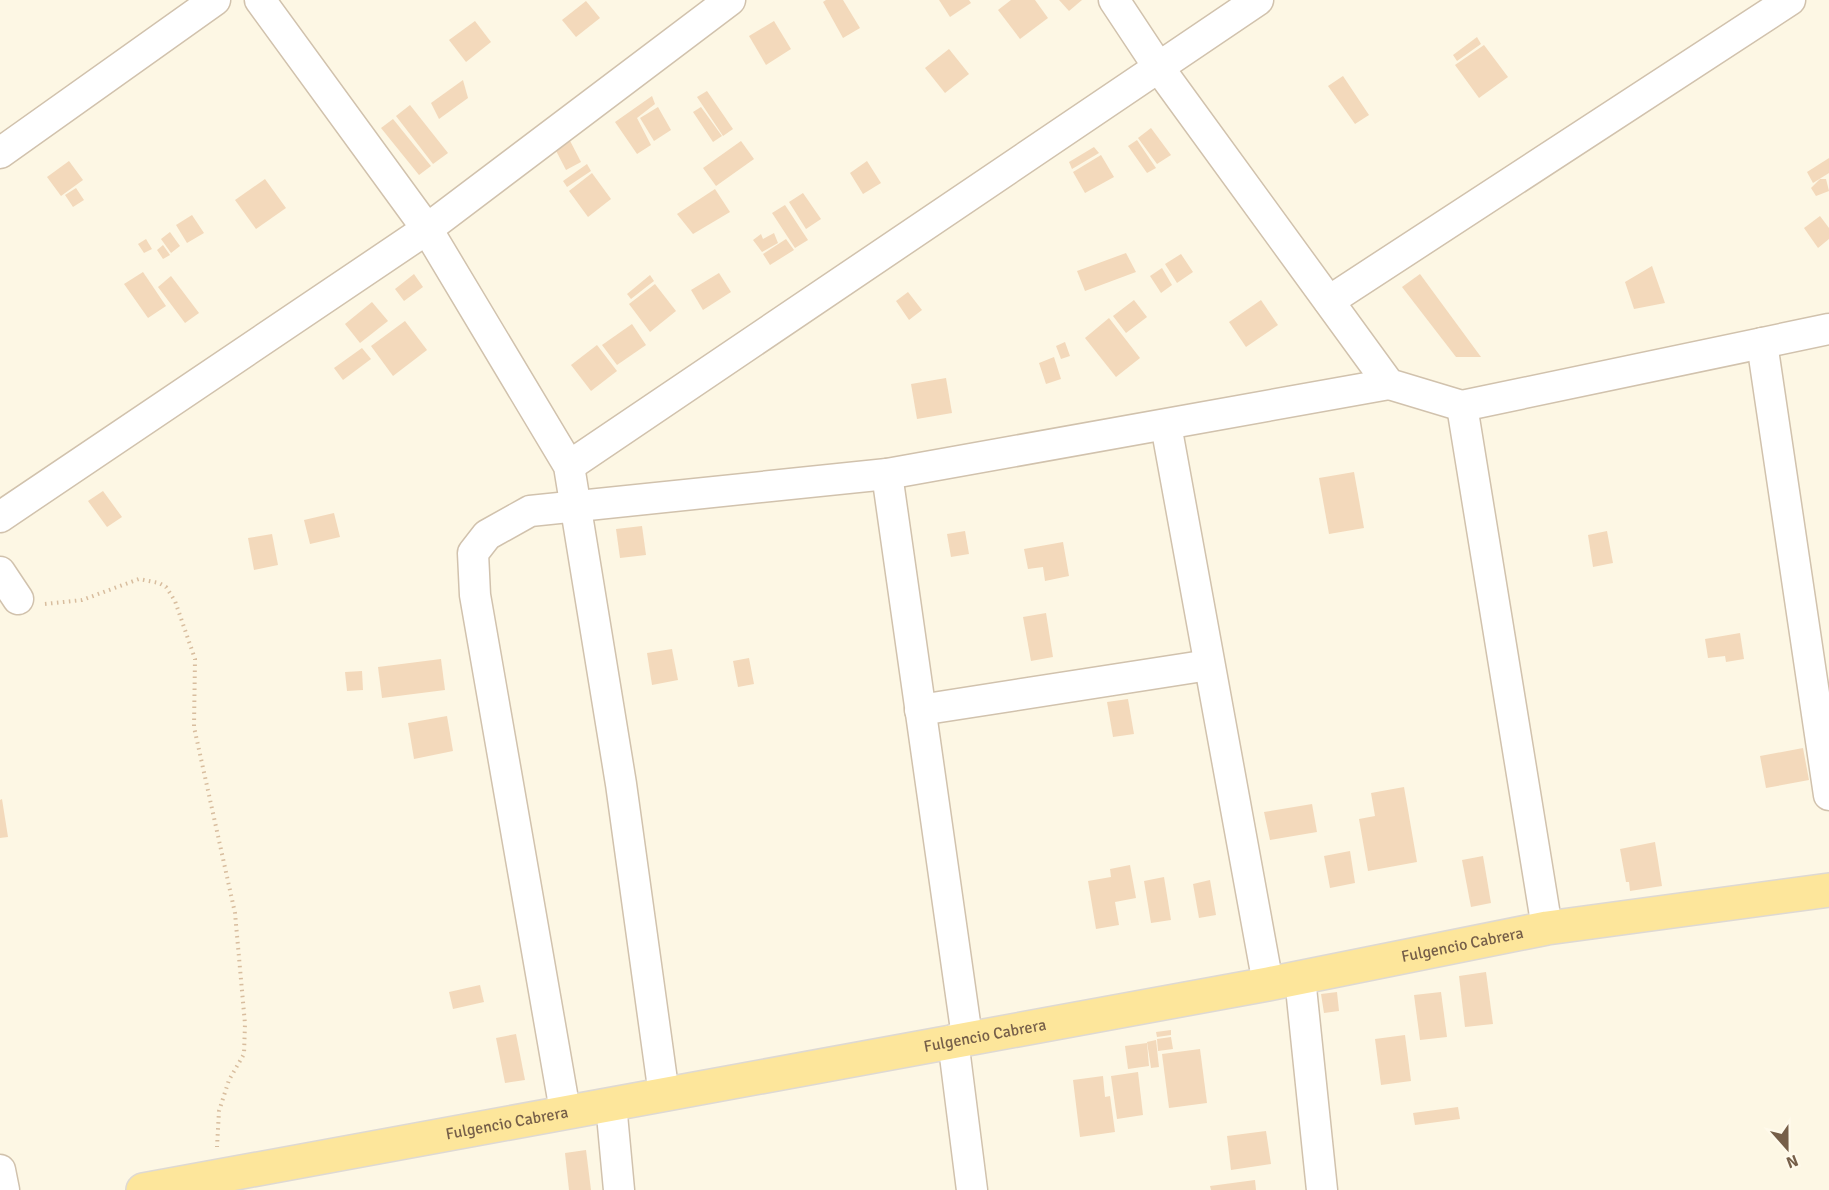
<svg xmlns="http://www.w3.org/2000/svg" width="1829" height="1190" viewBox="0 0 1829 1190" font-family="Signika,sans-serif">
<style>
.building{fill:#f3d9bb}
.lines{fill:none;stroke-linecap:round;stroke-linejoin:round}
.minor-casing{stroke:#d1c2ad;stroke-width:33}
.major-casing{stroke:#ded9d3;stroke-width:36}
.path{stroke:#d8bd9e;stroke-width:4;stroke-dasharray:1.5 4.5;stroke-linecap:butt}
.minor{stroke:#fff;stroke-width:30}
.major{stroke:#fde69b;stroke-width:33}
.labels{text-anchor:middle;dominant-baseline:central;stroke-width:4.5;stroke-linejoin:round;paint-order:stroke}
.street-label{font-size:16px;fill:#765f49;stroke:#fffaeb}
</style>
<rect width="100%" height="100%" fill="#fdf7e4"/>
<!-- building -->
<g class="building">
<polygon points="826,0 843,0 860,28 843,38 823,2"/>
<polygon points="939,0 969,0 971,3 950,17"/>
<polygon points="1011,0 1035,0 1048,18 1020,39 998,10"/>
<polygon points="1059,0 1082,0 1069,11"/>
<polygon points="586,1 600,18 576,37 562,20"/>
<polygon points="475,21 491,42 466,62 449,40"/>
<polygon points="774,21 791,49 766,65 749,36"/>
<polygon points="1477,37 1481,44 1457,61 1453,55"/>
<polygon points="1484,45 1508,77 1479,98 1455,65"/>
<polygon points="949,49 969,74 945,93 925,68"/>
<polygon points="1343,76 1369,115 1355,124 1328,86"/>
<polygon points="463,80 468,98 439,119 431,103"/>
<polygon points="707,91 733,129 723,136 697,97"/>
<polygon points="652,96 655,104 637,118 651,145 637,154 615,122"/>
<polygon points="410,105 448,153 433,164 396,116"/>
<polygon points="658,107 671,130 654,141 640,118"/>
<polygon points="701,107 722,136 713,142 693,112"/>
<polygon points="393,119 431,166 419,175 381,128"/>
<polygon points="1151,128 1171,155 1157,164 1138,138"/>
<polygon points="567,135 581,162 566,170 552,143"/>
<polygon points="1137,140 1156,168 1147,173 1128,146"/>
<polygon points="741,141 754,159 716,186 703,168"/>
<polygon points="1094,147 1099,153 1072,169 1069,162"/>
<polygon points="1101,155 1114,177 1085,193 1073,172"/>
<polygon points="1829,158 1829,173 1813,183 1807,172"/>
<polygon points="69,161 83,180 61,196 47,177"/>
<polygon points="867,161 881,183 863,194 850,173"/>
<polygon points="587,164 591,171 567,187 563,181"/>
<polygon points="592,173 611,199 588,217 569,191"/>
<polygon points="265,179 286,208 256,229 235,200"/>
<polygon points="1820,179 1826,179 1829,191 1816,196 1811,188"/>
<polygon points="76,188 84,200 73,207 65,195"/>
<polygon points="715,189 730,212 693,234 677,214"/>
<polygon points="803,193 821,219 806,229 789,202"/>
<polygon points="785,205 808,240 795,248 772,213"/>
<polygon points="192,215 204,233 187,243 176,225"/>
<polygon points="1820,216 1829,228 1829,239 1818,248 1804,228"/>
<polygon points="170,232 180,246 171,253 161,239"/>
<polygon points="774,233 778,243 762,252 753,240 761,234 763,239"/>
<polygon points="146,239 152,249 144,253 138,244"/>
<polygon points="786,239 794,250 770,265 763,254"/>
<polygon points="163,245 170,255 163,259 157,250"/>
<polygon points="1126,253 1136,272 1085,291 1077,271"/>
<polygon points="1181,254 1193,272 1177,283 1165,264"/>
<polygon points="1652,266 1665,303 1634,309 1625,282"/>
<polygon points="1162,268 1172,285 1161,293 1150,276"/>
<polygon points="143,272 166,306 148,318 124,284"/>
<polygon points="719,273 731,292 703,310 691,290"/>
<polygon points="414,274 423,287 404,301 395,289"/>
<polygon points="1420,274 1481,357 1456,357 1402,287"/>
<polygon points="650,275 654,281 631,299 627,294"/>
<polygon points="171,276 199,313 185,323 158,287"/>
<polygon points="655,284 676,311 650,332 629,304"/>
<polygon points="908,292 922,310 909,320 896,301"/>
<polygon points="1134,300 1147,317 1126,333 1113,316"/>
<polygon points="1261,300 1278,325 1246,347 1229,322"/>
<polygon points="372,302 388,321 360,343 345,324"/>
<polygon points="1109,318 1140,358 1116,377 1085,338"/>
<polygon points="405,321 427,350 393,376 371,346"/>
<polygon points="632,324 646,345 617,365 602,345"/>
<polygon points="1065,342 1070,356 1061,359 1056,346"/>
<polygon points="597,345 617,371 591,391 571,365"/>
<polygon points="362,348 371,359 343,380 334,368"/>
<polygon points="1054,357 1061,379 1046,384 1039,363"/>
<polygon points="946,378 952,413 917,419 911,384"/>
<polygon points="1354,472 1364,528 1329,534 1319,478"/>
<polygon points="103,491 122,517 107,527 88,501"/>
<polygon points="334,513 340,537 310,544 304,520"/>
<polygon points="642,526 646,555 620,558 616,529"/>
<polygon points="965,531 969,554 951,557 947,534"/>
<polygon points="1607,531 1613,563 1593,567 1588,535"/>
<polygon points="272,534 278,565 254,570 248,538"/>
<polygon points="1063,542 1069,576 1045,581 1043,567 1028,569 1024,549"/>
<polygon points="1046,613 1053,657 1031,661 1023,617"/>
<polygon points="1740,633 1744,659 1726,662 1725,656 1708,658 1705,639"/>
<polygon points="672,649 678,680 652,685 647,653"/>
<polygon points="749,658 754,684 738,687 733,661"/>
<polygon points="441,659 445,690 382,698 378,667"/>
<polygon points="362,671 363,690 347,691 345,672"/>
<polygon points="1128,699 1134,734 1113,737 1107,702"/>
<polygon points="447,716 453,751 414,759 408,723"/>
<polygon points="1803,748 1809,780 1766,788 1760,756"/>
<polygon points="1404,787 1417,862 1368,871 1359,819 1375,816 1371,793"/>
<polygon points="2,799 8,837 0,838 0,800"/>
<polygon points="1312,804 1317,832 1270,840 1264,812"/>
<polygon points="1655,842 1662,886 1630,891 1629,882 1626,882 1620,849"/>
<polygon points="1350,851 1355,883 1330,888 1324,856"/>
<polygon points="1483,856 1491,903 1471,907 1462,860"/>
<polygon points="1130,865 1136,898 1115,902 1119,925 1096,929 1088,881 1111,877 1110,869"/>
<polygon points="1164,877 1171,920 1151,923 1144,881"/>
<polygon points="1210,880 1216,915 1199,918 1193,884"/>
<polygon points="1486,972 1493,1024 1465,1027 1459,976"/>
<polygon points="480,985 484,1002 453,1009 449,992"/>
<polygon points="1337,992 1339,1011 1324,1013 1321,994"/>
<polygon points="1441,992 1447,1037 1420,1040 1414,995"/>
<polygon points="1171,1030 1171,1035 1157,1037 1156,1032"/>
<polygon points="516,1034 525,1080 505,1083 496,1038"/>
<polygon points="1405,1035 1411,1081 1381,1085 1375,1039"/>
<polygon points="1171,1037 1173,1049 1158,1051 1157,1039"/>
<polygon points="1156,1040 1159,1067 1151,1068 1147,1042"/>
<polygon points="1147,1043 1149,1066 1128,1069 1125,1046"/>
<polygon points="1200,1049 1207,1103 1169,1108 1162,1054"/>
<polygon points="1138,1072 1143,1115 1117,1119 1111,1076"/>
<polygon points="1103,1076 1105,1097 1110,1096 1115,1132 1080,1137 1073,1080"/>
<polygon points="1458,1107 1460,1119 1415,1125 1413,1113"/>
<polygon points="1266,1131 1271,1164 1231,1170 1227,1136"/>
<polygon points="586,1150 591,1190 569,1190 565,1153"/>
<polygon points="1255,1180 1256,1190 1211,1190 1210,1186"/>
</g>
<g class="lines">
<!-- minor casing -->
<g class="minor-casing">
<g id="minor">
<polyline points="260,0 427,229 569,466 621,784 664,1095"/>
<polyline points="1114,0 1159,68 1389,384 1462,406 1829,329"/>
<polyline points="0,153 215,0"/>
<polyline points="1329,301 1790,0"/>
<polyline points="1762,343 1829,795"/>
<polyline points="1462,406 1547,928"/>
<polyline points="1166,425 1268,984"/>
<polyline points="569,466 1258,0"/>
<polyline points="887,474 967,1037"/>
<polyline points="0,517 427,229 730,0"/>
<polyline points="0,572 18,599"/>
<polyline points="920,710 1209,665"/>
<polyline points="1300,978 1322,1190"/>
<polyline points="953,1040 972,1190"/>
<polyline points="611,1104 619,1190"/>
<polyline points="565,1111 475,595 473,553 487,535 530,511 887,474 1389,384"/>
<polyline points="0,1170 4,1190"/>
</g>
</g>
<!-- major casing -->
<g class="major-casing">
<g id="major">
<path id="s1" d="M 143,1190 L 1268,984 L 1547,928 L 1829,890"/>
</g>
</g>
<!-- path -->
<polyline class="path" points="45,604 82,600 139,579 159,583 166,587 175,601 195,659 194,727 235,913 245,1024 244,1054 229,1080 219,1111 217,1147"/>
<!-- minor -->
<use href="#minor" class="minor"/>
<!-- major -->
<use href="#major" class="major"/>
</g>
<g class="labels">
<!-- street labels -->
<g class="street-label">
<text stroke="none"><textPath href="#s1" startOffset="1342">Fulgencio Cabrera</textPath></text>
<text stroke="none"><textPath href="#s1" startOffset="856">Fulgencio Cabrera</textPath></text>
<text stroke="none"><textPath href="#s1" startOffset="370">Fulgencio Cabrera</textPath></text>
</g>
</g>
<!-- north arrow -->
<g transform="translate(1787 1148) rotate(159)" stroke="#fffaeb" stroke-width="4.5" paint-order="stroke">
<path d="M0-4.5L10 22L0 15L-10 22Z" fill="#765f49"/>
<text y="-9" font-size="16" font-weight="bold" text-anchor="middle" fill="#765f49">N</text>
</g>
</svg>
